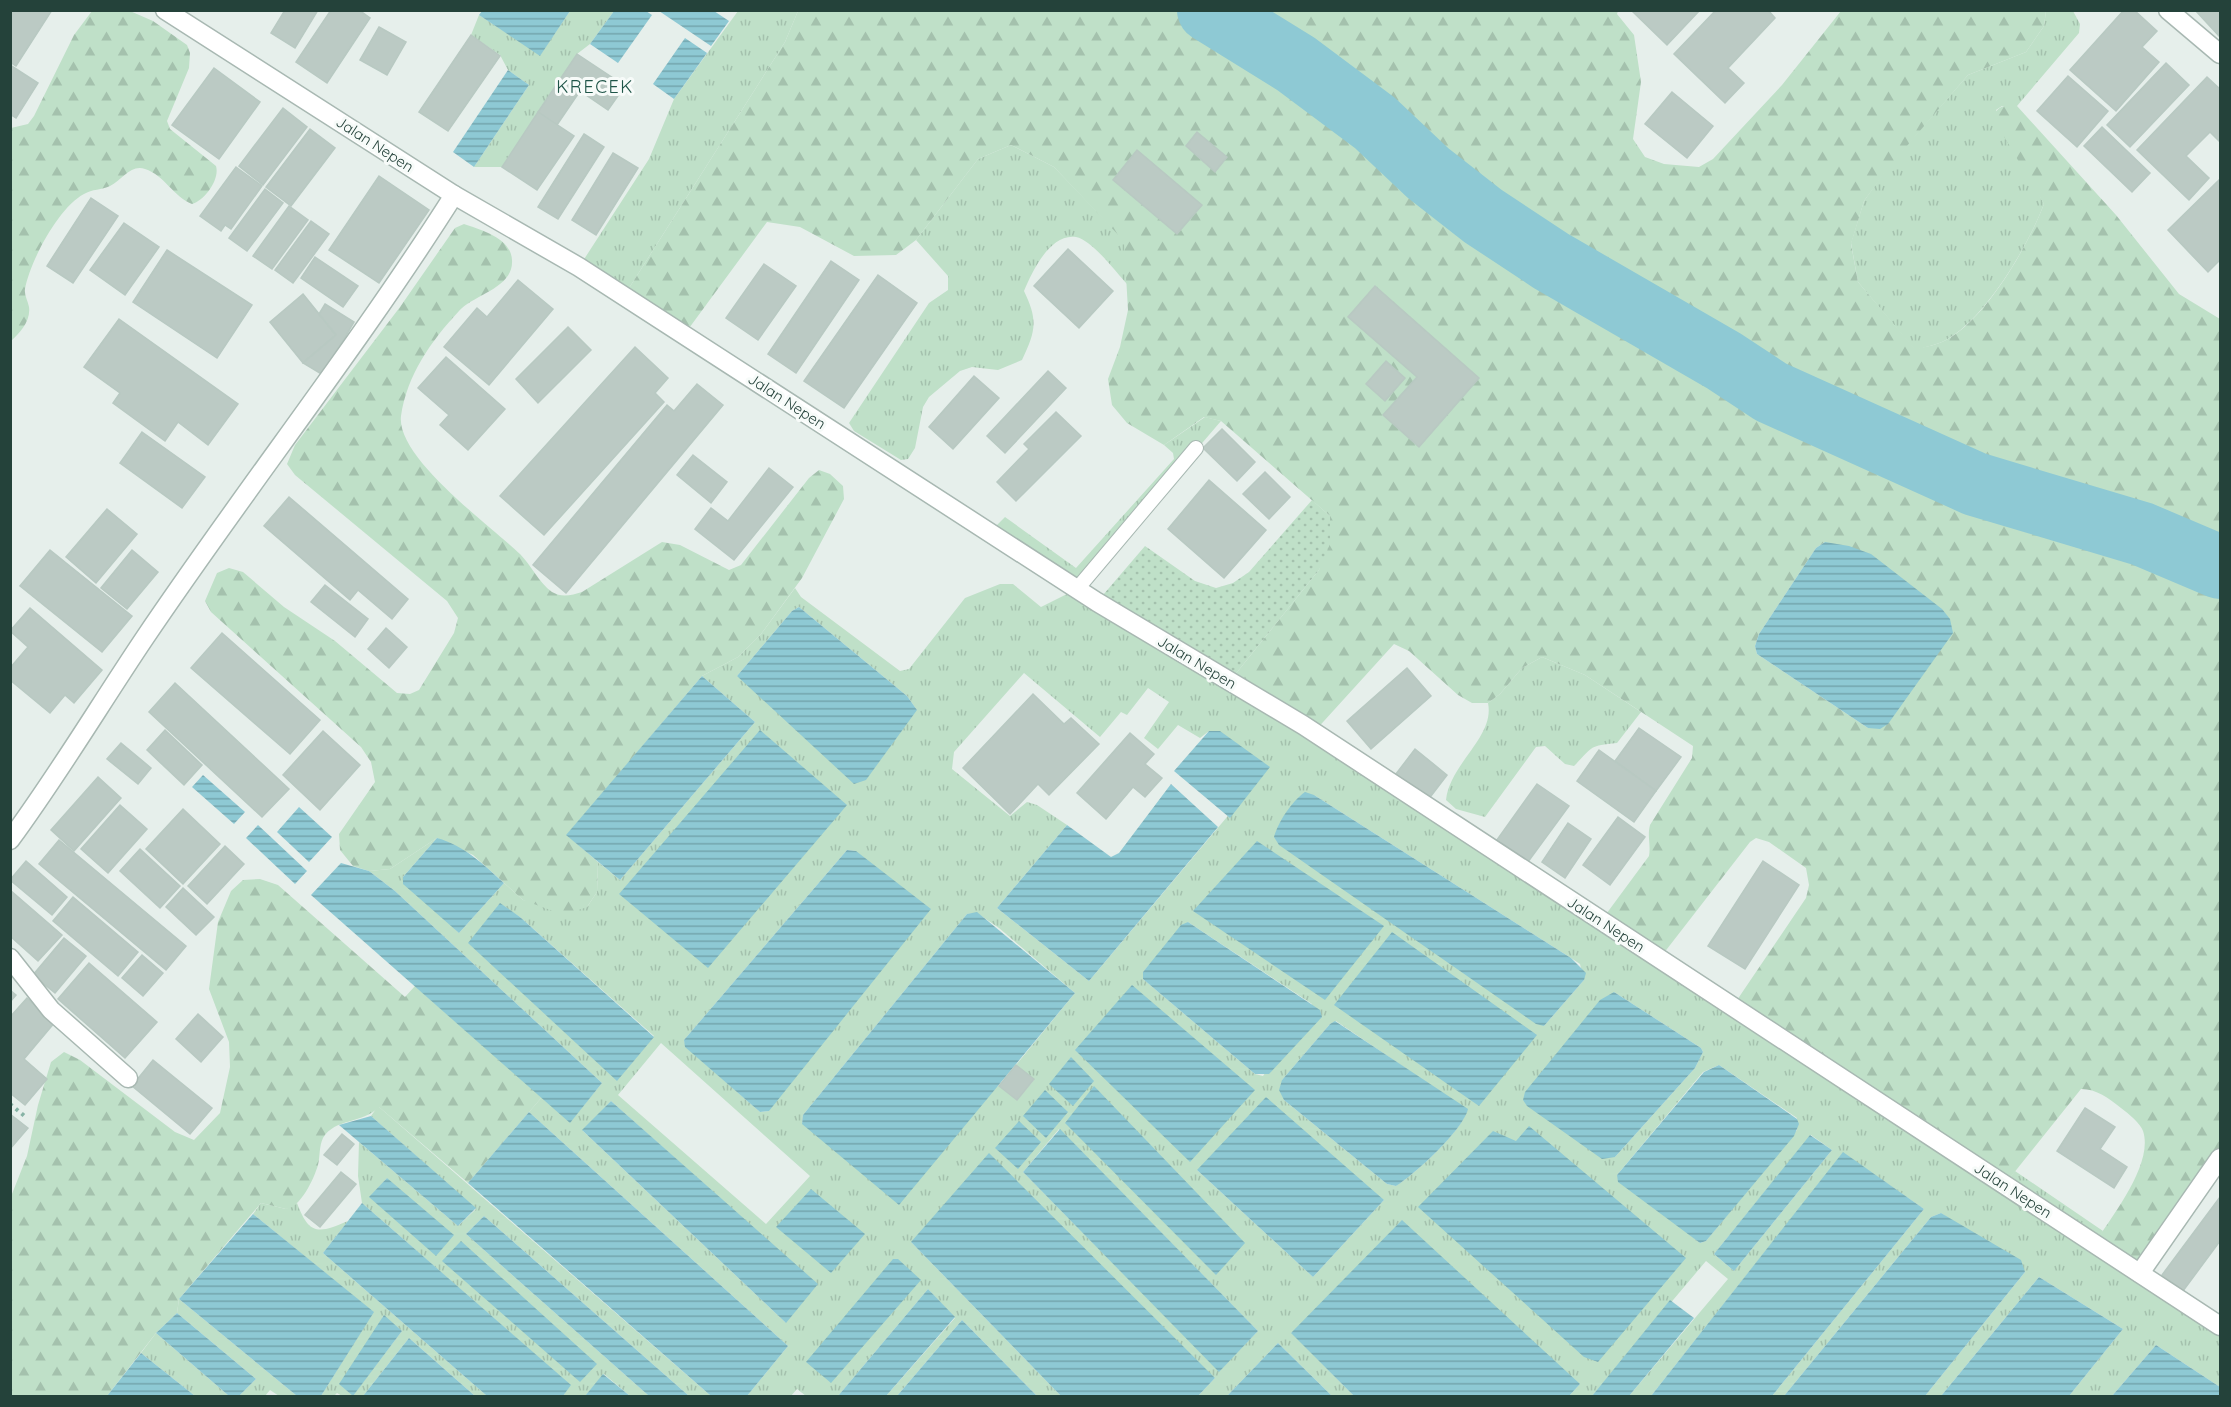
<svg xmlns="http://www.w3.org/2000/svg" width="2231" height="1407" viewBox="0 0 2231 1407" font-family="Quicksand,sans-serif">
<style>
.grass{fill:url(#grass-tufts);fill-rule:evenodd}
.forest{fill:url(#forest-firs);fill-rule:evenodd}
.garden{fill:url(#garden-dots)}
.water{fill:url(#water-rules)}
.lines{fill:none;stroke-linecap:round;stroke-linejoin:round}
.river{stroke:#8ec9d4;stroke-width:64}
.building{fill:#bbcac4;stroke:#b8c9c2;stroke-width:1.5}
.lane-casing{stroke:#a8b8b2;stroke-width:16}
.street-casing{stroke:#a8b8b2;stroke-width:21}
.path{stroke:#86b3a5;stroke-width:4;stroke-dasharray:3 4.5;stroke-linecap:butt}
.lane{stroke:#fff;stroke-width:14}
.street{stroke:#fff;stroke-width:18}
.labels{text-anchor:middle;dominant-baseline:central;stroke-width:6;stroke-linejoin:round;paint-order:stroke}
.street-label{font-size:15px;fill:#24423a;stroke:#f7fbf9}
.quarter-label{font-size:18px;letter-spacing:1.5px;fill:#1f5548;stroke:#f7fbf9}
</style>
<defs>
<pattern id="grass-tufts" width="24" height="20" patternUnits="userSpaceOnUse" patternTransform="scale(1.5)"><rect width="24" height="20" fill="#bfe0c8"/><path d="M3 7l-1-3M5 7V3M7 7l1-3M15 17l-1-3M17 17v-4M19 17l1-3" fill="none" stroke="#a4c1ad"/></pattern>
<pattern id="forest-firs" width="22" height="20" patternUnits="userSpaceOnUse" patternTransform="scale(1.5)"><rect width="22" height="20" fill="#bfe0c8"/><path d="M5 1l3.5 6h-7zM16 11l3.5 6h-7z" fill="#a4c1ad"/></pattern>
<pattern id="garden-dots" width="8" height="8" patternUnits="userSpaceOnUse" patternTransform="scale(1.5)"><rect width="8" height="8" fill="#bfe0c8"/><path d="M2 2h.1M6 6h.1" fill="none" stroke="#a4c1ad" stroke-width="1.8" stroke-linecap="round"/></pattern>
<pattern id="water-rules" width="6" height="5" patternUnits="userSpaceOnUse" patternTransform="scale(1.5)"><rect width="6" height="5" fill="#8ec9d4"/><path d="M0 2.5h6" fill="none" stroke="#74a5ad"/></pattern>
</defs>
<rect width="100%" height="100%" fill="#e6efeb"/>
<!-- grass -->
<g class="grass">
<polygon points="570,11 614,11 590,44 577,54 502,167 474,167 529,85 508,70 500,55 471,35 479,15 540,55"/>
<polygon points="738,11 798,11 785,42 624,296 579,267 649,159 674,99"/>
<path d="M 2046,11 L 2073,11 L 2080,24 L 2079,33 L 2017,106 L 2002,106 L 1996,110 L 2044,204 C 2028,246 1986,318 1946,340 C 1937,345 1925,347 1915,350 L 1858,282 L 1851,243 L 1864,201 L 1887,168 L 1968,75 L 2026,52 L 2044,26 Z"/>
<path d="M 1011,145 L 1054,167 L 1125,241 L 1127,284 C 1116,272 1092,240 1076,237 C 1050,233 1032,272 1024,291 C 1038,320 1036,331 1022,360 L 998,370 L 972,367 L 960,371 L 929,397 L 923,407 L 915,448 L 908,459 L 901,460 L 854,431 L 849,423 L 929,303 L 948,290 L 948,276 L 916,240 L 978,159 Z"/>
<path d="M 1205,417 L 1221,421 L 1077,589 L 2005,1184 L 2015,1171 L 2103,1231 L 2096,1243 L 2220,1326 L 2220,1387 L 2156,1345 L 2112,1396 L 2069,1396 L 2123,1329 L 2039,1277 L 1941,1396 L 1925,1396 L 2025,1272 L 1941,1213 L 1931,1217 L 1784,1396 L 1772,1396 L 1924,1209 L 1843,1153 L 1651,1396 L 1629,1396 L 1728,1279 L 1706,1261 L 1592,1396 L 1569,1396 L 1580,1384 L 1291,1332 L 1354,1396 L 1332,1396 L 1278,1343 L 1227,1396 L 1198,1396 L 1215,1378 L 911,1242 L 1061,1396 L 1037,1396 L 962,1320 L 897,1396 L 886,1396 L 955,1318 L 928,1289 L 838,1396 L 806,1396 L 797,1389 L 791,1396 L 747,1396 L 788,1346 L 529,1112 L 542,1097 L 570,1122 L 602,1083 L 395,891 L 369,871 L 390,869 L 437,838 L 403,877 L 459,933 L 504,883 L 523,900 L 587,907 L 597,892 L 598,862 L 620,880 L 755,722 L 702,676 L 738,657 L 761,634 L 795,588 L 801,597 L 900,671 L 909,669 L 965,598 L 1000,584 L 1013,584 L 1041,607 L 1077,589 L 990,532 L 1005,517 L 1076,568 L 1174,459 L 1173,453 L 1164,445 ZM 799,607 L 907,696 L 917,710 L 737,676 L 792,611 ZM 1024,673 L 1100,737 L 1121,712 L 1127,715 L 1148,688 L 1169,702 L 1144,738 L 1158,749 L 1178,725 L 1200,738 L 1209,731 L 1269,767 L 1089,981 L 997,908 L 1067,825 L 1037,805 L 1027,802 L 1010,816 L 952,769 L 954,752 ZM 1314,795 L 1571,958 L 1580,964 L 1584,980 L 1544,1026 ZM 847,850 L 856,851 L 769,1111 L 760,1112 L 686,1047 L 684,1040 ZM 500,904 L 520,917 L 654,1036 L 617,1080 L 469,943 ZM 977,913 L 999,928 L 1075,993 L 1016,1065 L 1034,1080 L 1017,1100 L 999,1086 L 802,1123 L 803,1115 L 967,914 ZM 1188,922 L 1312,1004 L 1263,1076 L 1255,1074 L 1143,979 L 1143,972 ZM 1614,992 L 1701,1048 L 1703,1052 L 1695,1068 L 1615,1157 ZM 1336,1021 L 1467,1110 C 1463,1130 1414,1175 1396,1186 L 1387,1184 L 1284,1100 L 1282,1080 L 1330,1024 ZM 661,1043 L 810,1176 L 766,1224 L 618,1095 ZM 1719,1065 L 1797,1118 L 1797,1130 L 1706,1241 L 1700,1243 L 1617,1175 L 1703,1072 ZM 611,1101 L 751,1226 L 786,1323 L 583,1131 ZM 1529,1127 L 1584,1357 L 1516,1142 ZM 1059,1129 L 1258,1331 L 1219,1371 L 1023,1172 ZM 1811,1135 L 1832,1150 L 1734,1271 L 1714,1254 ZM 1197,1170 L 1384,1200 L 1313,1277 Z"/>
<path d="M 1542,657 L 1585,675 L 1641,712 L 1617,743 C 1588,746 1594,746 1574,766 L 1565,764 L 1545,746 L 1536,747 L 1485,817 L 1456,809 L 1446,800 C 1450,763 1495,737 1488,703 L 1500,694 L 1522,668 Z"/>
<path d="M 378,1106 L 711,1396 L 689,1396 L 484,1216 L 466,1234 L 649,1396 L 630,1396 L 604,1374 L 585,1396 L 563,1396 L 570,1385 L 362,1203 L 358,1176 L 359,1142 L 458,1226 L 476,1209 L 371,1116 ZM 387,1178 L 436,1255 L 370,1197 Z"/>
<path d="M 261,1203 L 286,1209 L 297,1203 C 309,1235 318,1234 348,1221 L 323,1253 L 487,1396 L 475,1396 L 409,1338 L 363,1396 L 342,1396 L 337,1393 L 334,1396 L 321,1396 L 373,1312 L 253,1214 ZM 383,1316 L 402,1331 L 353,1395 Z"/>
<polygon points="179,1299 297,1396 279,1396 270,1390 265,1396 239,1396 256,1379 177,1313"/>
<polygon points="156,1333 229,1396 195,1396 141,1353"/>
</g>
<!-- forest -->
<g class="forest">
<path d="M 92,11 L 130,11 L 153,21 L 187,45 L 190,53 L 189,68 L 167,121 L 170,129 L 216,166 C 220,179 205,200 192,204 C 174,197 164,175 145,169 C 131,164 122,180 110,186 C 102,190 92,189 84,194 C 59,207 30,261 25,289 C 24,295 28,301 29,307 C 31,321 20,333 11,341 L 11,128 L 28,124 L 34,116 L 74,35 Z"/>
<path d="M 798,11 L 1618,11 L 1617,14 L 1634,35 L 1641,82 L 1633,139 L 1645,157 L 1664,164 L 1699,167 L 1713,159 L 1782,85 L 1841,11 L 2046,11 L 2044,26 L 2026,52 L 1968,75 L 1888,168 L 1864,201 L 1851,244 L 1858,282 L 1915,349 C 1925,347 1937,345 1946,340 C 1986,319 2028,246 2044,204 L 1993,118 C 1997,106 2005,104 2017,106 L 2116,215 L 2179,294 L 2220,319 L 2220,1160 L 2140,1273 L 2095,1243 C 2112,1216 2154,1164 2143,1131 C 2141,1124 2128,1113 2121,1108 C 2108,1098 2097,1089 2081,1089 L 2005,1184 L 1733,1006 L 1806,898 L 1809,885 L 1806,868 L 1769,842 L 1756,838 L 1750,842 L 1660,958 L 1601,921 L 1649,856 C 1651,845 1647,836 1650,825 L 1692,758 L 1693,746 L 1585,675 L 1542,657 L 1522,668 L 1500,694 L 1488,703 L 1472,703 L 1458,695 L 1409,651 L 1394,644 L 1314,732 L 1230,681 L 1319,570 L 1330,516 L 1221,421 L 1204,417 L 1164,445 L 1127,423 L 1112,405 L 1108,379 L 1120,347 L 1128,310 L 1124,241 L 1054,167 L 1011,145 L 978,159 L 916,240 L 896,255 L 854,256 L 800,227 L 767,222 L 684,335 L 624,296 L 785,42 ZM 1825,542 L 1868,728 L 1757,654 L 1755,646 L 1759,634 L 1816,548 Z"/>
<path d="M 464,224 C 481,230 511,238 512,260 C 514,288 474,294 459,311 C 431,341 407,375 401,416 C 396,458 491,526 520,554 C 531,565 539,583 552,592 C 562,598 572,595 582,592 L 662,542 L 680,545 L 729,570 L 741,565 L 809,478 L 819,470 L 830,474 L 843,486 L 844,499 L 802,578 L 761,634 L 738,657 L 702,676 L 567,835 L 598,862 L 597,892 L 587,907 L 564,915 L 523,900 L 473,855 L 437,838 L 390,869 L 369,871 L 353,866 L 340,850 L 339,834 L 375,782 L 371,762 L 361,747 L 211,612 L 205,601 L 217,573 L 229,568 L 243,572 L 284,607 L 335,641 L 397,693 L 410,694 L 419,690 L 454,633 L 458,618 L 447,601 L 295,475 L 287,464 L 295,445 L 400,307 L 455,228 Z"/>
<path d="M 260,879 L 278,885 L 405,997 L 415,986 L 542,1097 L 468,1183 L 379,1107 C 362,1124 335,1118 323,1138 C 319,1146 320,1157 318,1165 C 314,1179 300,1208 286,1209 L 261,1203 L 179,1299 L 177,1313 L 156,1333 L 107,1396 L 11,1396 L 10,1199 L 27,1156 L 38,1105 L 51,1062 L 64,1052 L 80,1060 L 175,1132 L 194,1140 L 220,1113 L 230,1067 L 229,1042 L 209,989 L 218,922 L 231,891 L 243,880 Z"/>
</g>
<!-- garden -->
<polygon class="garden" points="1312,500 1330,516 1330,544 1319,570 1230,681 1097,602 1145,546 1195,581 1216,588 1233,583 1249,572"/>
<!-- water -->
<g class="water">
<polygon points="482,11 482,10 570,11 540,56 479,15"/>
<polygon points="614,11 646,11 652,15 618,63 590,44"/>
<polygon points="659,11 714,11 729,21 711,46"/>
<polygon points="685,38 707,53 674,99 653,84"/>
<polygon points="508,70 529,85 474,167 453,152"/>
<polygon points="1825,542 1849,546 1871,554 1942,609 1950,619 1953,633 1888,724 1880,729 1868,728 1757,654 1755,646 1759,634 1816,548"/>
<polygon points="799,607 907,696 917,710 866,780 854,784 737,676 792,611"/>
<polygon points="702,676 755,722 620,880 566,835"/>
<polygon points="760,730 847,805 708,968 619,894"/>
<polygon points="1209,731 1220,731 1270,767 1230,818 1174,771"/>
<polygon points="203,775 245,812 234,824 192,787"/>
<polygon points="1171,784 1218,827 1089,981 997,908 1067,825 1111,857 1119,853"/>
<path d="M 1305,792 L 1314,795 L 1571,958 L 1586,973 L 1584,980 L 1544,1026 L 1536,1024 L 1279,845 L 1274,837 C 1278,822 1292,801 1305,792 Z"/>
<polygon points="299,807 332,837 309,862 277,832"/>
<polygon points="258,825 307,871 295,884 246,838"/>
<path d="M 437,838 C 465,846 483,864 504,883 L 459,933 L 403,884 L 403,877 Z"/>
<polygon points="1257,841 1384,926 1325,1000 1193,911"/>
<polygon points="847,850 856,851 931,909 769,1111 760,1112 685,1047 684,1040"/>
<polygon points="341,863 369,871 395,891 602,1083 570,1123 311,895"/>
<polygon points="500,903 520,917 654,1037 617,1081 468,943"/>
<polygon points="977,912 1075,993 899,1205 802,1124 803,1115 967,914"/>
<polygon points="1188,922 1320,1010 1322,1017 1269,1074 1255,1074 1143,979 1143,972 1181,925"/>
<polygon points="1392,932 1537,1035 1479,1106 1334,1005"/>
<polygon points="1132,985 1255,1090 1190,1162 1075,1050"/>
<polygon points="1614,992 1701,1048 1703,1052 1695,1068 1615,1157 1602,1159 1527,1106 1523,1100 1525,1092 1600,1000"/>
<path d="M 1335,1021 L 1468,1109 C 1463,1130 1415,1174 1396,1186 L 1387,1184 L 1284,1100 L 1279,1090 L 1282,1080 L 1330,1024 Z"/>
<polygon points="1071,1057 1094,1081 1073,1106 1049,1084"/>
<polygon points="1719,1065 1797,1119 1799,1124 1794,1136 1706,1241 1700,1243 1618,1182 1617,1175 1704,1072"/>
<polygon points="1094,1086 1245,1243 1216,1275 1065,1123"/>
<polygon points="1045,1090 1068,1112 1046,1138 1023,1116"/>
<polygon points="1266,1097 1384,1200 1313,1277 1197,1170"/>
<polygon points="611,1101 818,1284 786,1323 582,1130"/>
<polygon points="529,1112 788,1346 747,1396 711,1396 468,1183"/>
<polygon points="371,1116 476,1208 458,1226 339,1125"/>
<polygon points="1019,1121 1041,1142 1018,1169 995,1148"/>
<polygon points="1529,1126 1686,1258 1598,1362 1584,1357 1418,1207 1493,1131 1516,1141"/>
<polygon points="1060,1129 1258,1331 1219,1372 1023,1172"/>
<polygon points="1810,1135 1832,1150 1734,1271 1714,1254"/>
<polygon points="1843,1152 1924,1209 1772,1396 1651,1396"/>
<polygon points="989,1153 1215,1378 1198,1396 1061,1396 911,1242"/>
<polygon points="387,1178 454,1235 436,1256 369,1197"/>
<polygon points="811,1189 865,1234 831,1273 776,1227"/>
<polygon points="362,1203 571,1385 563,1396 487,1396 323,1253"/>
<polygon points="1941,1213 2021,1260 2025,1272 1925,1396 1784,1396 1931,1217"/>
<polygon points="253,1214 374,1312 321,1396 297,1396 179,1299"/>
<polygon points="484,1216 689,1396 649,1396 466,1234"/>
<polygon points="1402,1220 1580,1384 1569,1396 1354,1396 1291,1333"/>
<polygon points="461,1241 597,1364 580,1382 442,1261"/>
<polygon points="893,1259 898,1259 921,1280 831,1383 806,1362"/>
<polygon points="2039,1277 2123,1329 2069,1396 1941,1396"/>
<polygon points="928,1289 955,1317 886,1396 838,1396"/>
<polygon points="1670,1300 1694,1318 1629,1396 1592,1396"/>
<polygon points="177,1313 256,1379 239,1396 229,1396 156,1333"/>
<polygon points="384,1315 402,1331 353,1396 339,1384"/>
<polygon points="962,1320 1037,1396 897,1396"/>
<polygon points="409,1338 475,1396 363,1396"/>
<polygon points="1278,1343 1332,1396 1227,1396"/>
<polygon points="2156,1345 2220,1387 2220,1394 2218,1396 2112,1396"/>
<polygon points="141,1353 195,1396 107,1396"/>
<polygon points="603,1374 630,1396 585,1396"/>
</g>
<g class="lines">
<!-- river -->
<polyline class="river" points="1209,10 1296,64 1375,123 1428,173 1483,216 1551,261 1724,361 1771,392 1975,484 2142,534 2220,567"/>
</g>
<!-- building -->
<g class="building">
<polygon points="10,10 52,10 16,66 10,62"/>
<polygon points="285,10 318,10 295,48 271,33"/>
<polygon points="331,10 359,10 370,18 327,83 296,62"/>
<polygon points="1631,10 1700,10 1667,45"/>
<polygon points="1716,10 1768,10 1775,18 1728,68 1744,83 1725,103 1674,54"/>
<polygon points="2124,10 2134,10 2157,31 2142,47 2159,62 2116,111 2070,70"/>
<polygon points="2195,10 2220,10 2220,37"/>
<polygon points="379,27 406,42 387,75 360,60"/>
<polygon points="471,35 500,56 448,131 419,112"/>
<polygon points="577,54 625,86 608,110 580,91 557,125 538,112"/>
<polygon points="2166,63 2189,85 2130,147 2107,125"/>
<polygon points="10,65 38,83 16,118 10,114"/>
<polygon points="214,68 260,102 219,159 172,125"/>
<polygon points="2068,76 2108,111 2077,147 2037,111"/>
<polygon points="2207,77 2220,89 2220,142 2210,132 2186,156 2209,178 2189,200 2137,150"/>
<polygon points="1672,92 1713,126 1687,158 1645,124"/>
<polygon points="283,108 307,127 263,185 239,166"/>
<polygon points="538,112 574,136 537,190 502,167"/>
<polygon points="2102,127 2150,173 2132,192 2084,146"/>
<polygon points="310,129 335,148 291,206 266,187"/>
<polygon points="1197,132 1227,157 1215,172 1186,146"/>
<polygon points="584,134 604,147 558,219 538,207"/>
<polygon points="1137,150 1202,205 1177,234 1113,180"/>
<polygon points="613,153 638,168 596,235 572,220"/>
<polygon points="236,167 262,186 231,229 225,225 221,231 200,216"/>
<polygon points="379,176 429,210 379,283 329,250"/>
<polygon points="2220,179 2220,260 2208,272 2168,230"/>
<polygon points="265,189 283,203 247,251 229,238"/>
<polygon points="91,198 118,216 73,283 47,266"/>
<polygon points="289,206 308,220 272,269 253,256"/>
<polygon points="311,221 329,234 293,283 275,270"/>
<polygon points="124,223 159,247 125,295 90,270"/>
<polygon points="1068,249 1113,291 1079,328 1034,286"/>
<polygon points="167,250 252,305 217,358 133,302"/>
<polygon points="315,257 358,286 343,307 301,278"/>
<polygon points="831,261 859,280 796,373 768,354"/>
<polygon points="764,264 796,286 758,340 726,318"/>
<polygon points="878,275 917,303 844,408 804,381"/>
<polygon points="518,280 553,309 489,385 444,347 477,308 487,317"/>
<polygon points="1375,286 1479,378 1419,447 1383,415 1417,377 1348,317"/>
<polygon points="303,294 336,335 303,363 270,322"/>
<polygon points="325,304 354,322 323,375 303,363 336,335 319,314"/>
<polygon points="119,319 238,404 208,445 178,422 165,441 113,403 120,393 84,367"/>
<polygon points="568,327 591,350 538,403 516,379"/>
<polygon points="635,347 668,378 655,393 664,402 544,535 500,496"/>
<polygon points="446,357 505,409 468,450 440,425 449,415 418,388"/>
<polygon points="1386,361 1405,378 1385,401 1366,384"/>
<polygon points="1048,371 1066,388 1005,453 987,436"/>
<polygon points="974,376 999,398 953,449 929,427"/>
<polygon points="697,384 723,405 566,593 533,565 667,405 674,411"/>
<polygon points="1056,412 1081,436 1016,501 997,482 1029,449 1024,444"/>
<polygon points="1222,429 1255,462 1237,481 1203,448"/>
<polygon points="142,432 205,477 182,508 120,463"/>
<polygon points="693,455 727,482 711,503 677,475"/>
<polygon points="769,468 793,487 734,560 695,529 711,508 728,521"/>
<polygon points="1265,472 1290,497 1269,519 1243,494"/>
<polygon points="1209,480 1266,530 1224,578 1168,529"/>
<polygon points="289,497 408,599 392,619 358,590 350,600 264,526"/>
<polygon points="107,509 137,534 96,583 66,557"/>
<polygon points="50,550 132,616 102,652 20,586"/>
<polygon points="132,550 158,572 127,609 101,588"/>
<polygon points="325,585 368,619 355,637 311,602"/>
<polygon points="30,608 102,670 74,703 65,695 50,713 10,680 10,668 28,647 10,631"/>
<polygon points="386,628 407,647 389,668 368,649"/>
<polygon points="222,633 320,720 290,754 191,668"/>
<polygon points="1407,668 1431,696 1371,749 1347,721"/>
<polygon points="175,683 289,789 262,817 149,712"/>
<polygon points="1033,694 1064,724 1071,718 1099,744 1049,795 1038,784 1010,814 963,768"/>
<polygon points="1639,728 1681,757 1656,791 1615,761"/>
<polygon points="165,730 202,765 184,785 147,750"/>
<polygon points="323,731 360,765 320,810 283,775"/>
<polygon points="1130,733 1154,754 1145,764 1162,778 1145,797 1133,787 1106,819 1077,793"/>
<polygon points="121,743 151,768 138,784 107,759"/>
<polygon points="1415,749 1447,775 1428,800 1396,774"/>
<polygon points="1599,750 1656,791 1634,822 1577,781"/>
<polygon points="98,777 121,798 74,851 51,830"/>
<polygon points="1537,784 1569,806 1525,866 1494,844"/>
<polygon points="120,805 147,829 108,873 81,849"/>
<polygon points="183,809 220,844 183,884 146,849"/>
<polygon points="1618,817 1645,837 1610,885 1583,865"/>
<polygon points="1568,823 1591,839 1565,878 1542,862"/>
<polygon points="59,840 186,946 166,970 39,864"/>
<polygon points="225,846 244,864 207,904 188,886"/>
<polygon points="140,849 180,886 160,908 120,871"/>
<polygon points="26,861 67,897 52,915 10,880"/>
<polygon points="1763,861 1799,885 1745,969 1708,946"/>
<polygon points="183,888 214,917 196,935 166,907"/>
<polygon points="10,890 62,935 38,961 10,936"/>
<polygon points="73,897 138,952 118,976 53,921"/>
<polygon points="64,938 86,956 55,993 33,975"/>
<polygon points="142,955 163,973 143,996 122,978"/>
<polygon points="89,963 157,1022 125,1058 58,999"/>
<polygon points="10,990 16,995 10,1002"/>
<polygon points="27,998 55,1022 24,1059 47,1079 25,1105 10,1093 10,1017"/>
<polygon points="198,1014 223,1037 201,1062 176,1039"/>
<polygon points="153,1060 212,1108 190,1134 132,1086"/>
<polygon points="1016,1065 1034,1079 1017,1100 999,1086"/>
<polygon points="2085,1108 2115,1127 2100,1149 2127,1167 2114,1188 2057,1151"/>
<polygon points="10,1114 28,1128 10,1149"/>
<polygon points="342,1134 354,1144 337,1165 324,1155"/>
<polygon points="341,1172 356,1184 320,1227 305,1215"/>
<polygon points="2220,1197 2220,1241 2183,1291 2162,1275"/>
</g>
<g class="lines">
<!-- lane casing -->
<g class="lane-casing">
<polyline id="lane" points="1077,589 1196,448"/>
</g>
<!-- street casing -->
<g class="street-casing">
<g id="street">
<polyline points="165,10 454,195 579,267 1097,602 1303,725 2220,1326"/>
<polyline points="2168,10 2220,54"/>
<path d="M 10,840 C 58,775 99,706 144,639 C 245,489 357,348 454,195"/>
<polyline points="10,958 51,1010 128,1078"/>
<polyline points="2140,1273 2220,1158"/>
</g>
</g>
<!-- path -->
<polyline class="path" points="10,1104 27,1118"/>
<!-- lane -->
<use href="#lane" class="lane"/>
<!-- street -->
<use href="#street" class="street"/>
</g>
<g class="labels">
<!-- street labels -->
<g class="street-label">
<text transform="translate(375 144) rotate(33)">Jalan Nepen</text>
<text transform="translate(787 401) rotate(33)">Jalan Nepen</text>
<text transform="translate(1197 662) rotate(31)">Jalan Nepen</text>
<text transform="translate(1606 924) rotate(33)">Jalan Nepen</text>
<text transform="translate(2013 1190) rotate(33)">Jalan Nepen</text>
</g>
<!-- quarter labels -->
<g class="quarter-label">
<text x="595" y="86">KRECEK</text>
</g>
</g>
<!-- border -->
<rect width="2231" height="1407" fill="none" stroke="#24423a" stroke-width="24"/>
</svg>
